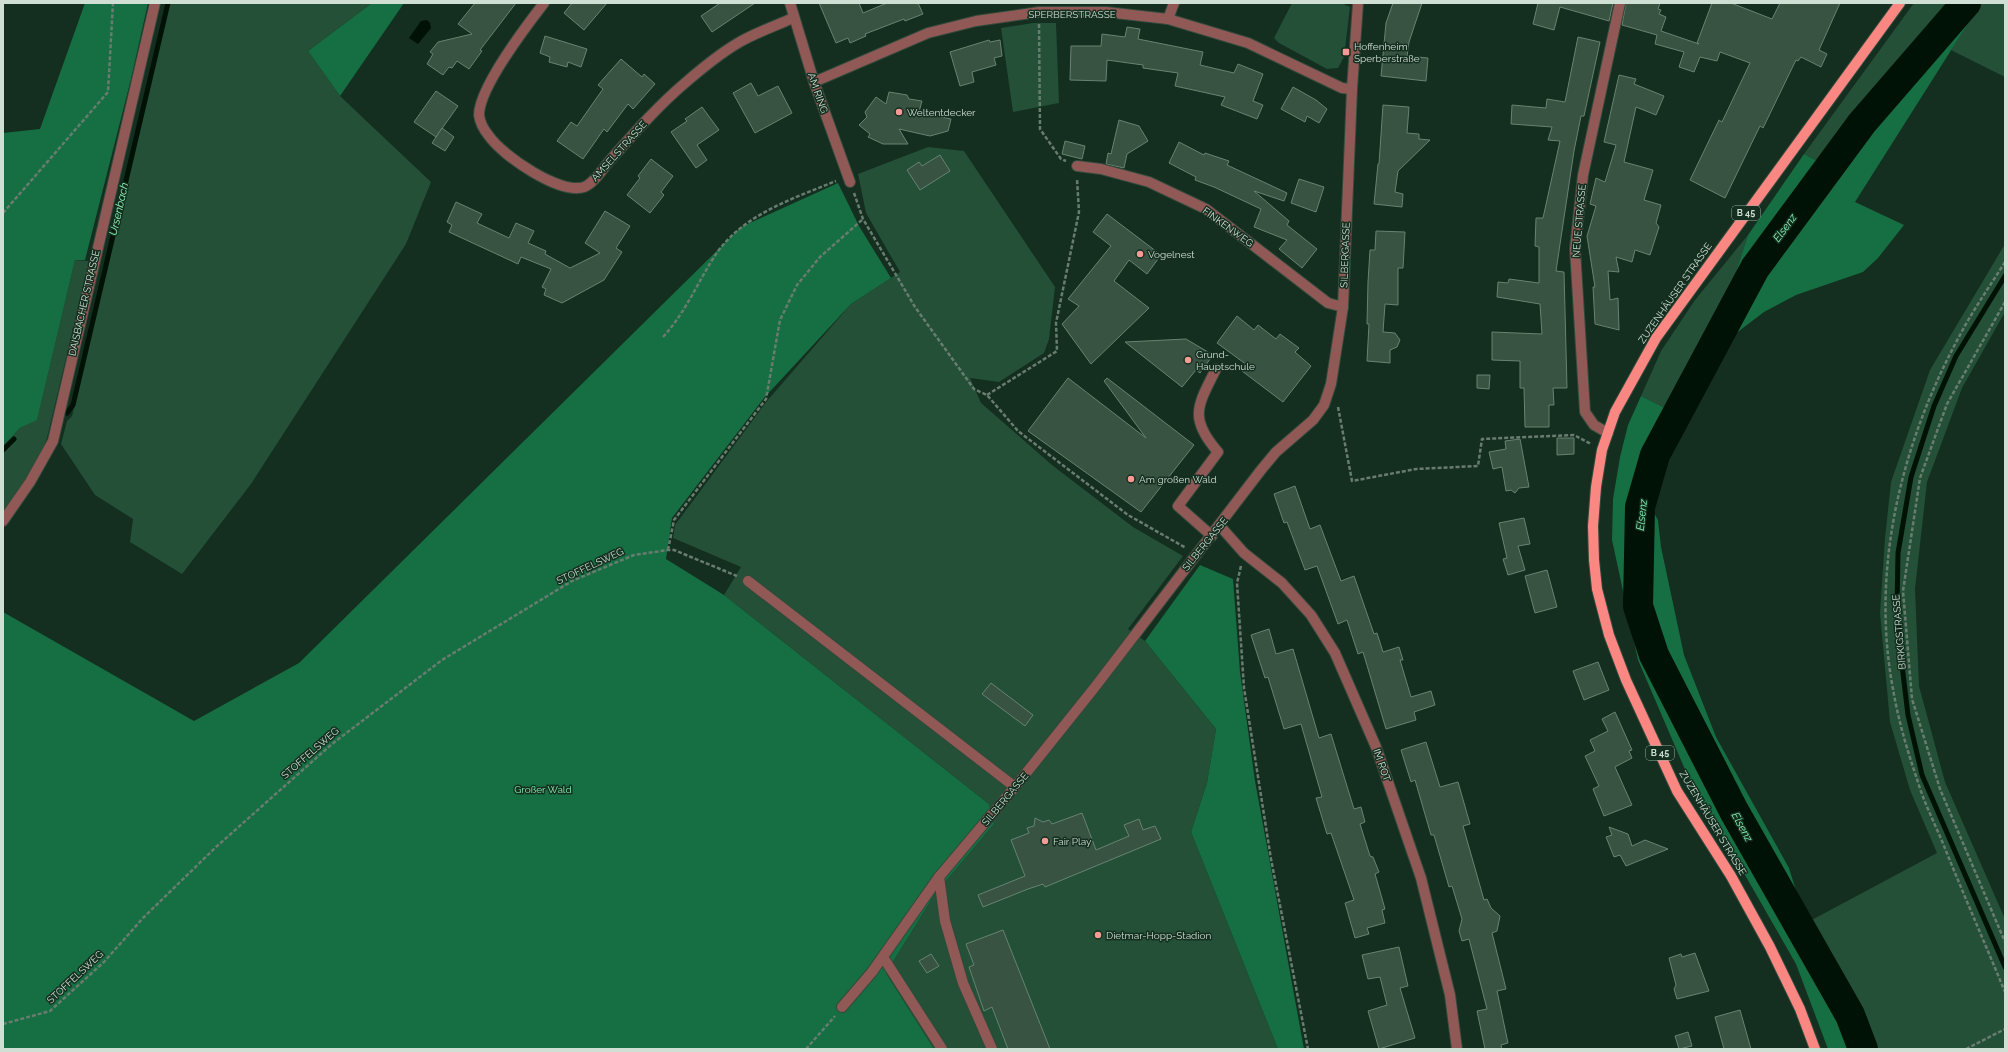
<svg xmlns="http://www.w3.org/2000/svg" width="2008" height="1052" viewBox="0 0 2008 1052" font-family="Raleway,sans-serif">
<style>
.green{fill:#235036}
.forest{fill:#166e43}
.water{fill:#001206}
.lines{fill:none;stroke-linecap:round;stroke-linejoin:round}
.stream{stroke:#001206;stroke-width:5}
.river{stroke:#001206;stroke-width:30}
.building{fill:#385342;stroke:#678371}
.minor-casing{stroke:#324a3c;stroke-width:12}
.major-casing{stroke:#324a3c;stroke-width:12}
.path{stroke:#687d70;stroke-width:2.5;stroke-dasharray:4 2;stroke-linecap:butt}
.minor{stroke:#915956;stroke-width:10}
.major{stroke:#fb8783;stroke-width:10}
.poi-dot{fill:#f59b96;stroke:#142e1f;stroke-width:1.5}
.labels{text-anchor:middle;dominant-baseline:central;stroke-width:3;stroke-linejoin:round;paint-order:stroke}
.shield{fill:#142e1f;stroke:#97aa9e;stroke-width:1}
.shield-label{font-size:9px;font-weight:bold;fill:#cfdfd4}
.street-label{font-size:10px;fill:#cfdfd4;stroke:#142e1f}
.poi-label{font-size:10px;fill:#cfdfd4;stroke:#142e1f;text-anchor:start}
.park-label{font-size:10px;fill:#83f0b0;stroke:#142e1f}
.water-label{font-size:11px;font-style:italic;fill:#8dfab9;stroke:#142e1f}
</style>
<rect width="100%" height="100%" fill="#142e1f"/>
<!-- green -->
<g class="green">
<polygon points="170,3 372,3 308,51 340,96 431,182 406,244 251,484 182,574 130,542 133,519 95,495 61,444 67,421 72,416"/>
<polygon points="1292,3 1341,3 1350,7 1344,57 1338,68 1327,69 1279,43 1274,38"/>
<polygon points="1914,3 1961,3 1827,166 1804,154"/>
<polygon points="1981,3 2005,3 2005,77 1951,50"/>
<polygon points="1033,23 1056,23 1059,103 1013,112 1001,28"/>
<polygon points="928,147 964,151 1055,287 1049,339 1044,353 999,382 970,378 981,403 1052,465 1133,527 1183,556 1128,629 1145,641 1216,729 1207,783 1191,832 1278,1049 934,1049 886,973 935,894 994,824 989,804 724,595 741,567 673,538 675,525 767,401 851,304 900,272 866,213 858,174"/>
<polygon points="1748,235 1723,311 1674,393 1663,407 1641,396 1661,351 1695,300"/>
<polygon points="2005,244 2005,312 1962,388 1927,482 1915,589 1919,686 1945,782 2005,919 2005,1049 1876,1049 1809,933 1806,923 1937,853 1910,790 1890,722 1880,613 1885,538 1891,482 1930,370"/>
<polygon points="75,260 89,261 47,438 35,467 3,513 3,446 20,428 37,419"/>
</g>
<!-- forest -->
<g class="forest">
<polygon points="85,3 148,3 131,79 85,260 75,260 37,420 20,428 3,446 3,133 40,129"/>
<polygon points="372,3 404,3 340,96 308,51"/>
<polygon points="1961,3 1981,3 1855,202 1904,225 1878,258 1863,272 1796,295 1764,312 1718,347 1660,460 1647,501 1658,520 1661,547 1684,655 1716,737 1789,868 1809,933 1876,1049 1828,1049 1796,964 1687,774 1638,660 1612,540 1613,499 1620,457 1628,425 1641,396 1663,407 1674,393 1723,311 1748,235 1804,154 1827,166"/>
<polygon points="838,183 859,226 891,278 851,304 764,398 672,518 666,559 724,595 989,804 994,824 935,894 886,973 934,1049 3,1049 3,612 194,721 299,663 741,227"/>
<polygon points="1200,565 1233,579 1240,672 1255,781 1304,1049 1278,1049 1191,832 1207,783 1216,729 1145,641"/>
</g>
<!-- water -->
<polygon class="water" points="427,20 430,23 431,28 418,44 409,38 421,21"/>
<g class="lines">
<!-- stream -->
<g class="stream">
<polyline points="2005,276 1956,356 1934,406 1911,477 1898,553 1897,608 1902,665 1908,715 1922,775 2005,967"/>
<polyline points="67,413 73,405 168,3"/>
<polyline points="3,450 14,439"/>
</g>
<!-- river -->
<polyline class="river" points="1863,1049 1850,1015 1734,811 1654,655 1638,606 1640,507 1655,455 1755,268 1862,123 1966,3"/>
</g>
<!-- building -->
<g class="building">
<polygon points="475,3 516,3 480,50 482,51 469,69 457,61 452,68 449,67 443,75 427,64 433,54 430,52 438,42 472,34 458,24"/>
<polygon points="572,3 607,3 584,30 564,13"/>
<polygon points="720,3 755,3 712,32 701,16"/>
<polygon points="819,3 859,3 863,13 887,3 918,3 923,14 905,21 904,19 865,34 866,36 850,43 848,38 836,43"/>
<polygon points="1393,3 1422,3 1409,42 1407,56 1428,58 1426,81 1381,76 1386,23"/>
<polygon points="1538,3 1613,3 1609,21 1560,7 1554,30 1533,24"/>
<polygon points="1626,3 1660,3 1658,9 1661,10 1659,14 1666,17 1661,31 1699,44 1697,43 1712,3 1731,3 1772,19 1780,3 1840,3 1819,50 1827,54 1821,67 1801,57 1798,61 1796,60 1763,128 1760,126 1725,198 1690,180 1719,120 1722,122 1750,63 1720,52 1717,61 1700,57 1694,72 1679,67 1684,52 1655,44 1657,35 1622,25"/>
<polygon points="1127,27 1140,29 1138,39 1203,52 1200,65 1234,73 1238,64 1263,74 1253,101 1263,105 1257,119 1221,105 1225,97 1175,86 1178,73 1143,68 1143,65 1107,60 1106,81 1070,80 1071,46 1101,46 1102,34 1125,37"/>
<polygon points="545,36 587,49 581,67 568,62 567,67 549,62 550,57 540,53"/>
<polygon points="1578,37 1600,42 1584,116 1581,116 1574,151 1556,271 1564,272 1567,388 1553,388 1554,405 1549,405 1549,427 1525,427 1524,388 1520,388 1520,361 1492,360 1492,332 1542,334 1540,304 1497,297 1498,282 1508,283 1509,279 1539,283 1539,247 1535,246 1536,218 1543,218 1560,141 1548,140 1552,127 1511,124 1512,105 1546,108 1547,99 1565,102"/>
<polygon points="989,40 990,42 1000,40 1002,56 994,58 996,65 972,72 974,82 960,86 950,52"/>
<polygon points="621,59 642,77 644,74 655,84 633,109 628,104 607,132 604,129 583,159 557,141 571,122 577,126 603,89 598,85"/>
<polygon points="1619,75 1636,79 1634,84 1664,96 1656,115 1636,107 1624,162 1653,170 1644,200 1661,205 1656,223 1659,227 1650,255 1635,250 1632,262 1616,257 1619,272 1608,271 1610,300 1618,298 1619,330 1595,324 1593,287 1595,287 1587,236 1596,206 1590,204 1596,178 1605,182 1616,145 1604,142"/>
<polygon points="751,83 758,96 778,86 792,113 755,133 733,93"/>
<polygon points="1293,87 1316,100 1327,109 1319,123 1307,116 1305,122 1281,109"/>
<polygon points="436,91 458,106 436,137 414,122"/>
<polygon points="889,92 907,95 909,99 922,101 919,112 951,119 948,131 930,136 899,129 908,144 883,144 868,137 870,134 859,125 867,117 865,112 876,97 886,104"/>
<polygon points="1383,105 1409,107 1407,133 1419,134 1419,139 1430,140 1398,171 1395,192 1403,194 1402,207 1374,204 1378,164 1379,164"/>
<polygon points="702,107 719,130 697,145 707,160 696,168 671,132 687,121 685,119"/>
<polygon points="1119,120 1139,126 1148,141 1127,154 1124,168 1106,164 1108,153 1111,154"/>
<polygon points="442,128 454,137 445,151 432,143"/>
<polygon points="1065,141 1085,146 1082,159 1062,154"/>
<polygon points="1179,142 1204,155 1205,153 1229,161 1227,165 1287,193 1284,201 1254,191 1289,221 1287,225 1317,249 1302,268 1279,249 1287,240 1254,227 1261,209 1214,187 1195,180 1196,177 1169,163"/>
<polygon points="940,155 950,171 920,190 907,170 919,162 922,166"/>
<polygon points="651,159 673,176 661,192 664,195 650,213 627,195 640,178 638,176"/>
<polygon points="1299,179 1324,187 1316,212 1291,203"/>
<polygon points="456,202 482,214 477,223 509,238 516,223 534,231 528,243 546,251 545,254 570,268 600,253 585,243 605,211 630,226 616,248 622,252 604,280 562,303 544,295 546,289 542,287 551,269 521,257 518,264 449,232 452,225 447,222"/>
<polygon points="1107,214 1161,255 1147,274 1129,260 1114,281 1149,308 1091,364 1062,324 1079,306 1068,299 1111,246 1093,232"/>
<polygon points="1376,231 1405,232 1403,268 1398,268 1398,305 1385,304 1383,332 1395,333 1400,340 1397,347 1390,350 1390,363 1367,361 1369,324 1367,324 1368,282 1370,250 1375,250"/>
<polygon points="1237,316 1254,330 1258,325 1276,339 1280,334 1299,348 1295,352 1311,366 1283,402 1242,371 1247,365 1217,343"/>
<polygon points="1186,339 1213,355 1200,373 1196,370 1182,387 1125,342"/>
<polygon points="1477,375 1490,375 1489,389 1477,388"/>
<polygon points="1068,378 1146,438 1104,381 1107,378 1194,445 1141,512 1028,431"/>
<polygon points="1557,438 1574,438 1574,454 1557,455"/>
<polygon points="1520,439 1529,487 1519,488 1515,493 1511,490 1506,491 1502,467 1493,469 1489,452 1506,449 1505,441"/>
<polygon points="1295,486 1310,529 1320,525 1341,581 1354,576 1374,634 1377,633 1383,652 1399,647 1403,660 1400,660 1411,697 1431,691 1435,705 1414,712 1416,720 1386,729 1363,652 1358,654 1347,620 1338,624 1317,566 1305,570 1287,522 1284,523 1274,494"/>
<polygon points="1524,518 1530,544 1518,546 1525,570 1508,575 1503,559 1507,558 1499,523"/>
<polygon points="1547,570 1557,607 1535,613 1525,576"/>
<polygon points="1269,629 1276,654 1293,649 1319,738 1331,734 1354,809 1361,807 1365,822 1360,824 1370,856 1373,857 1379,872 1375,874 1385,909 1382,910 1385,923 1367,928 1369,934 1355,938 1345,903 1354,900 1331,833 1327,834 1316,798 1322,797 1301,724 1284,729 1268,677 1265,678 1251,635"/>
<polygon points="1598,662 1609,690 1584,700 1573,671"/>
<polygon points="991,683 1033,715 1025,726 982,694"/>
<polygon points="1615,712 1632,750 1629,751 1632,758 1615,767 1632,805 1604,816 1593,789 1599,786 1585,756 1595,751 1590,740 1608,731 1602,719"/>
<polygon points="1426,742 1440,787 1458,782 1470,824 1463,826 1484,900 1487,899 1491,908 1500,916 1497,931 1492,933 1506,989 1497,991 1508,1043 1501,1045 1502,1049 1485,1049 1477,1011 1487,1009 1469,939 1462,941 1459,931 1462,919 1452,886 1449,887 1434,835 1431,835 1415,780 1411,782 1401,750"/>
<polygon points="1082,813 1096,850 1129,836 1124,825 1139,819 1143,830 1155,826 1161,839 1045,887 1043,884 1028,889 983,907 978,895 1025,876 1011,840 1029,833 1027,828 1034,826 1035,818 1043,822 1049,820 1052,824"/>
<polygon points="1609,827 1628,834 1632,846 1645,840 1668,849 1626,866 1620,855 1614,857 1606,837 1612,835"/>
<polygon points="1003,930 1050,1049 1008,1049 992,1007 984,1011 969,967 974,965 966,944"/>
<polygon points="1399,947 1408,986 1400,988 1415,1038 1379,1049 1368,1011 1387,1005 1380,977 1368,979 1362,955"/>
<polygon points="1695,953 1709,991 1677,999 1674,989 1676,985 1669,958 1681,954 1682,957"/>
<polygon points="931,954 939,966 927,973 919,961"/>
<polygon points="1740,1010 1751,1049 1724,1049 1715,1017"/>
<polygon points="1688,1032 1692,1046 1679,1049 1675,1036"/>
</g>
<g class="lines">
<!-- minor casing -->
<g class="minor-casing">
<g id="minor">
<path d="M 544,3 C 527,25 479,88 479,115 C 480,123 484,130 489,136 C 503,156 560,195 584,187 C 595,183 605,165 613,157 C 636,131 659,105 685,83 C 700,70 721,53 738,43 C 755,33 775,26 793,18"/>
<polyline points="790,3 814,82 850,182"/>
<polyline points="1168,19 1174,3"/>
<polyline points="814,82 928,33 976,21 1039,12 1106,12 1168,19 1248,43 1342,88 1352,89"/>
<polyline points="1077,166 1101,169 1149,182 1206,209 1328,303 1343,307"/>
<polyline points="1608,433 1594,425 1585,412 1575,249 1583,175 1620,3"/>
<polyline points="3,521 30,482 53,441 155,3"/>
<polyline points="1220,526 1244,553 1282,583 1311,615 1335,653 1376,747 1421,878 1450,995 1457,1049"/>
<path d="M 1212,536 L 1178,506 L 1218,452 C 1188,418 1198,405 1216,369"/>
<polyline points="748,581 1015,787"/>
<polyline points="939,877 945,921 963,983 992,1049"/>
<polyline points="883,957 942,1049"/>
<polyline points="842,1007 872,972 939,877 1019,782 1095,687 1261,470 1276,452 1313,420 1324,405 1331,384 1343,307 1352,89 1358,3"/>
</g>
</g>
<!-- major casing -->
<g class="major-casing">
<polyline id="major" points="1815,1049 1800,1009 1770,947 1731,876 1677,791 1626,680 1609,635 1597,589 1594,560 1593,526 1596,487 1602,450 1615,412 1656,338 1900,3"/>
</g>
<!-- path -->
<g class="path">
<polyline points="1039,24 1040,129 1061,159 1066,161"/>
<polyline points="854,193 863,219 915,307 974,389 987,395 1018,431 1128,515 1186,548"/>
<polyline points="3,213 108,92 113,3"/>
<path d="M 2005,262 C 1990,286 1973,310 1960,335 C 1902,441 1870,568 1893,689 C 1898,719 1907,750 1917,779 C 1923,800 1933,820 1942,841 C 1962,891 1984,941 2005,992"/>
<polyline points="2005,302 1947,404 1920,478 1903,591 1912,699 1940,789 2005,942"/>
<path d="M 663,337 C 685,313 697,284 714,257 C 741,215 792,199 836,181"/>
<polyline points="987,395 1057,351 1056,323 1079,212 1077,179"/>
<polyline points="1338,407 1352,481 1416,469 1478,466 1482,439 1574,435 1591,444"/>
<polyline points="668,550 674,520 766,399 780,320 797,285 820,257 863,219"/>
<polyline points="1241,566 1237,583 1244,688 1271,859 1308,1049"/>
<polyline points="3,1024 50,1011 104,962 143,918 216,847 332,744 442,660 572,581 634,555 668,550 674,550 737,576"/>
<polyline points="806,1049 835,1016"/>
<polyline points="1966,1049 2005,1029"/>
</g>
<!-- minor -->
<use href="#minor" class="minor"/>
<!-- major -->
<use href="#major" class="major"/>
</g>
<!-- markers -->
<g class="poi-dot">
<rect x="1342" y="48" width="8" height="8" rx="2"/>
<circle cx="899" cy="112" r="4"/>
<circle cx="1140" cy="254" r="4"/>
<circle cx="1188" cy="360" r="4"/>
<circle cx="1131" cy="479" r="4"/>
<circle cx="1045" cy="841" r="4"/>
<circle cx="1098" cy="935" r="4"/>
</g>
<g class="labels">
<!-- shield labels -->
<g class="shield">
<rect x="1732" y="206" width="28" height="14" rx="3"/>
<rect x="1646" y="746" width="28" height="14" rx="3"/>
</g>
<g class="shield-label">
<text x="1746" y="213">B 45</text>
<text x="1660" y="753">B 45</text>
</g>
<!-- street labels -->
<g class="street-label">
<text x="1072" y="14">SPERBERSTRASSE</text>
<text transform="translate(818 93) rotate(71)">AM RING</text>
<text transform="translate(619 151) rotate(-48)">AMSELSTRASSE</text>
<text transform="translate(1579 221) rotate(-85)">NEUE STRASSE</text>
<text transform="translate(1228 227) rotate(36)">FINKENWEG</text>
<text transform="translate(1345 255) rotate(-88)">SILBERGASSE</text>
<text transform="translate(1675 293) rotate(-55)">ZUZENHÄUSER STRASSE</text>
<text transform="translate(84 303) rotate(-77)">DAISBACHER STRASSE</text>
<text transform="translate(1205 544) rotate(-51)">SILBERGASSE</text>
<text transform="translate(590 566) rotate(-25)">STOFFELSWEG</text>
<text transform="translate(1899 632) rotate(-95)">BIRKIGSTRASSE</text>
<text transform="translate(310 753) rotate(-41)">STOFFELSWEG</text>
<text transform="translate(1382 765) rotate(71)">IM ROT</text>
<text transform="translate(1005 799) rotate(-50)">SILBERGASSE</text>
<text transform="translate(1713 823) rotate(59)">ZUZENHÄUSER STRASSE</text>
<text transform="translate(75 977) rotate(-43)">STOFFELSWEG</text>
</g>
<!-- poi labels -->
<g class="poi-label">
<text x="1354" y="46">Hoffenheim<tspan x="1354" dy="12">Sperberstraße</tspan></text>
<text x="907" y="112">Weltentdecker</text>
<text x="1148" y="254">Vogelnest</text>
<text x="1196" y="354">Grund-<tspan x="1196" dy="12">Hauptschule</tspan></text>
<text x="1139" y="479">Am großen Wald</text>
<text x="1053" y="841">Fair Play</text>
<text x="1106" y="935">Dietmar-Hopp-Stadion</text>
</g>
<!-- park labels -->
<g class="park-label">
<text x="543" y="789">Großer Wald</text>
</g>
<!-- water labels -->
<g class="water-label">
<text transform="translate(119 209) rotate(-77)">Ursenbach</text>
<text transform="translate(1785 228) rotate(-54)">Elsenz</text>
<text transform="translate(1642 515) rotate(-84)">Elsenz</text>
<text transform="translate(1742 827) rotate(61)">Elsenz</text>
</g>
</g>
<!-- border -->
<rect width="2008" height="1052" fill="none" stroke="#cfdfd4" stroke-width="8"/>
</svg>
